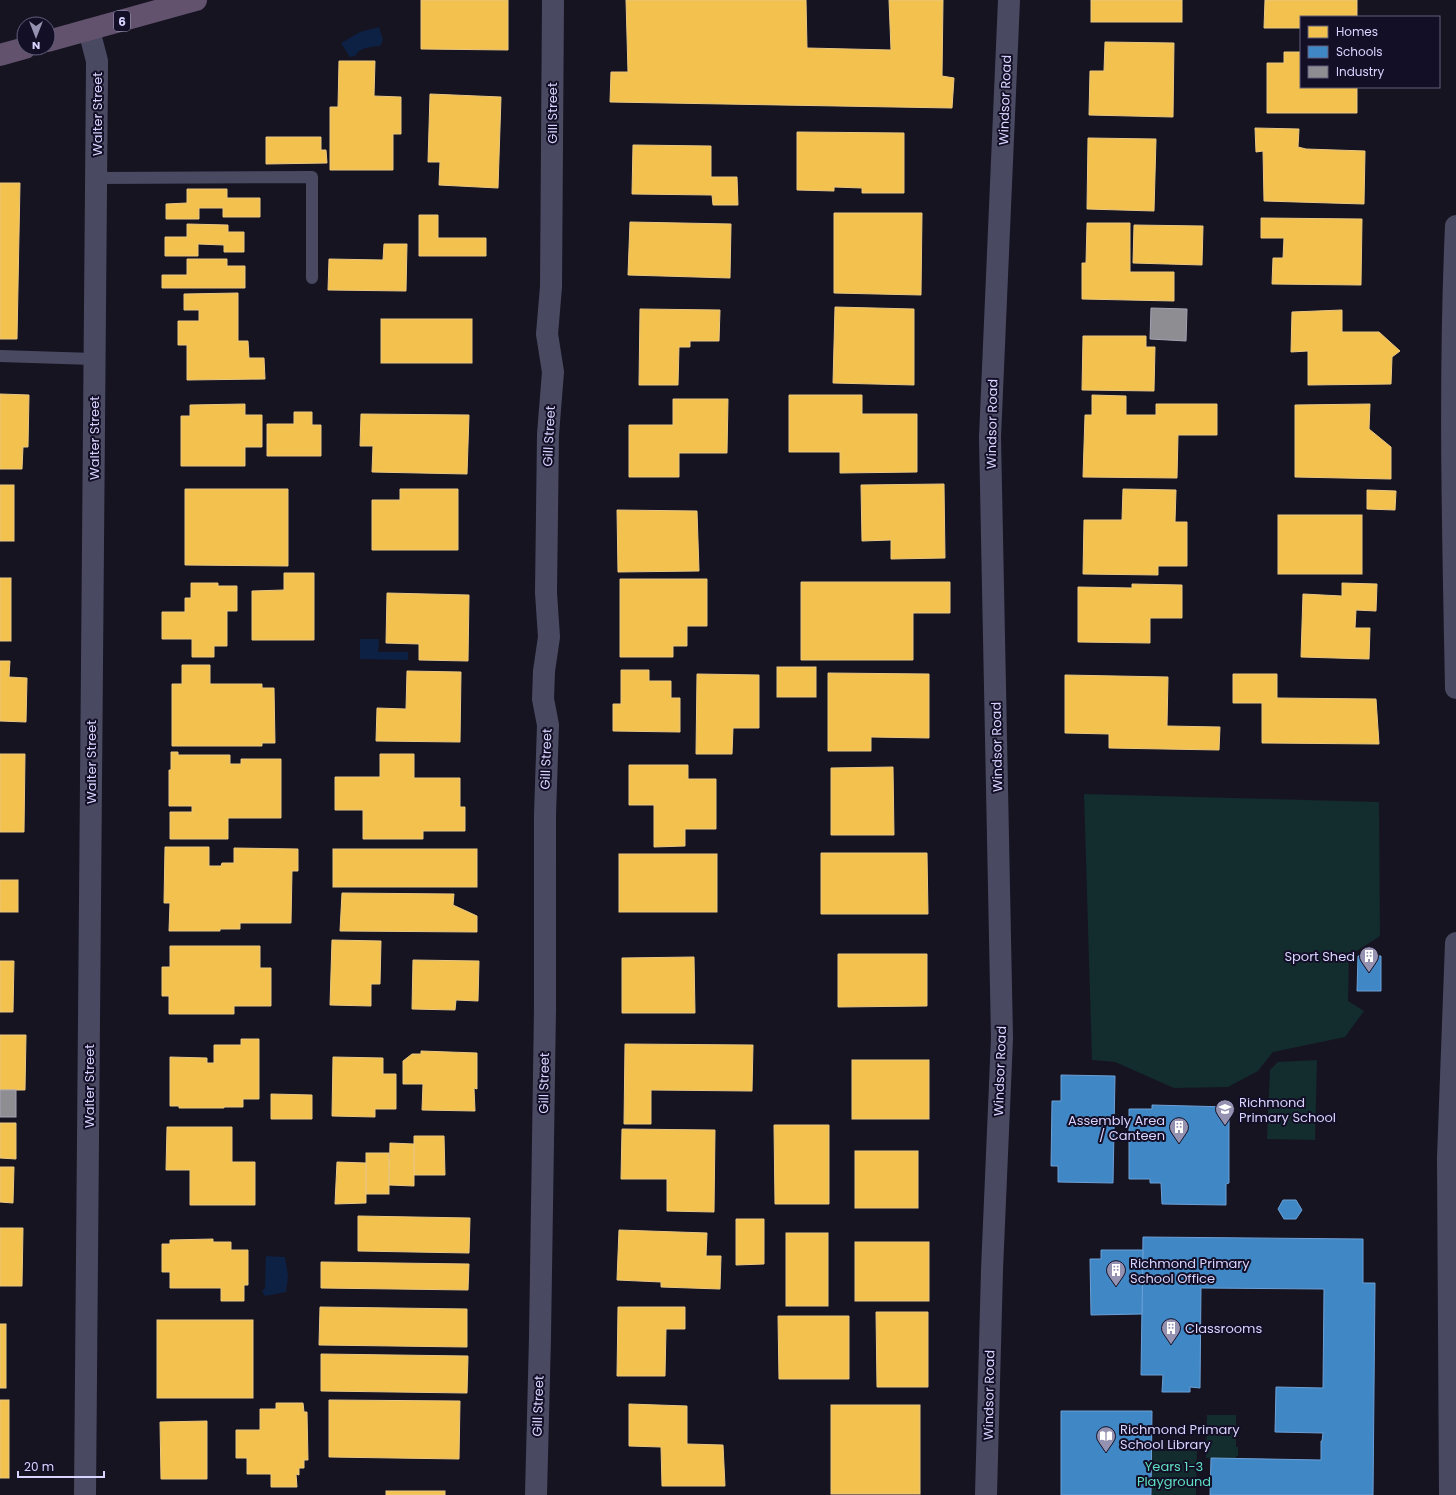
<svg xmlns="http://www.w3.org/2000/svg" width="1456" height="1495" viewBox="0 0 1456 1495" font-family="Poppins,sans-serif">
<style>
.green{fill:#132c2d}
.water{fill:#0d2144}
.homes{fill:#f2c14e;stroke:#eac783}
.schools{fill:#3f88c5;stroke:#6d9fd6}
.industry{fill:#8d8d92;stroke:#a4a2b3}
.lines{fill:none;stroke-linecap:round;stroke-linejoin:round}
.service{stroke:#4a4962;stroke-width:12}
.minor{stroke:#4a4962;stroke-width:22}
.trunk{stroke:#62526e;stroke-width:22}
.labels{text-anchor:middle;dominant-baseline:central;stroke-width:4;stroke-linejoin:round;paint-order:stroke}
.shield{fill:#130f26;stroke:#9e99be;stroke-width:1}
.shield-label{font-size:12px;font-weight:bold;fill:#d9d4ff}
.street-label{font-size:13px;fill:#d9d4ff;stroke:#130f26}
.poi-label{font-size:13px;fill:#d9d4ff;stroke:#130f26;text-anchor:start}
.park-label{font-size:13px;fill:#5fe0c0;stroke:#130f26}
</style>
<rect width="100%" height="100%" fill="#161421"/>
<!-- green -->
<g class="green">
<polygon points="1084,794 1379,802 1380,936 1349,956 1348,1001 1364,1011 1345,1037 1273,1052 1258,1071 1228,1087 1174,1088 1115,1062 1092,1060"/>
<polygon points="1317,1060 1315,1140 1267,1139 1270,1070 1278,1062"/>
<polygon points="1207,1415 1236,1415 1236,1447 1238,1447 1238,1456 1236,1456 1236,1459 1206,1458"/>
<polygon points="1152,1451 1197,1451 1196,1495 1152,1495"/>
</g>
<!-- water -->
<g class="water">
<path d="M 379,27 L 383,40 L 380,46 C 370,47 360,47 355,56 L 350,57 L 341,43 L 360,32 Z"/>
<polygon points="360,639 379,639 378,652 408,652 408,660 360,659"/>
<polygon points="266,1256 285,1257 288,1276 286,1292 265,1296 262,1291 265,1288"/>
</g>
<!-- homes -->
<g class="homes">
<polygon points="421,0 508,0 508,50 421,49"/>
<polygon points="626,0 806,0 807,48 891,50 889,0 943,0 942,76 954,78 952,108 610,102 611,72 628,72"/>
<rect x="1091" y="0" width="91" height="22"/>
<polygon points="1265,0 1357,0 1357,17 1301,17 1301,28 1264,28"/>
<polygon points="1105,42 1174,43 1173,117 1089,115 1090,71 1104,71"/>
<polygon points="1284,52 1301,52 1301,87 1357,87 1357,113 1267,113 1267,63 1284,63"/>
<polygon points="339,61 375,61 374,96 401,97 401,134 393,134 393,170 330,170 330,107 338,107"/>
<polygon points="430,94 501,97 498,188 439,185 440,162 428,162"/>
<polygon points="1255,128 1299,129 1298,147 1306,149 1365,151 1364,204 1264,201 1263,151 1256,152"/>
<polygon points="797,132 904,133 904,193 862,193 862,188 834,187 834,191 797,190"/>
<polygon points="266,137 321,137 321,150 326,150 327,163 266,164"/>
<polygon points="1088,138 1156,139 1154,211 1087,209"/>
<polygon points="633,145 711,146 711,177 737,177 738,205 713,205 712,195 632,194"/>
<polygon points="0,183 20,183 17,339 0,339"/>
<polygon points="187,189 227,189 227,198 260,198 260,217 223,217 223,208 199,208 199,219 166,219 166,204 187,203"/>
<polygon points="834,213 922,213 921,295 834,293"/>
<polygon points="419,215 438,215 438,238 486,238 486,256 419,256"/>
<polygon points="1261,218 1362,219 1361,285 1272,284 1273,258 1283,258 1284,238 1261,238"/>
<polygon points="630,222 731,224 730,278 628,275"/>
<polygon points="1087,223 1130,223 1130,272 1174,272 1174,301 1082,299 1082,263 1086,263"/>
<polygon points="187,224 228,225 228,232 244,232 244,252 224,252 224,245 198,244 198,256 165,256 165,237 187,237"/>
<polygon points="1134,225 1203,226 1202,265 1133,263"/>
<polygon points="384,244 407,244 406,291 328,290 329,259 383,260"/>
<polygon points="187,259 227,259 227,266 245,266 245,288 162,288 162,275 187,275"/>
<polygon points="238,293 238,341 248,341 249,358 264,358 265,379 187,380 187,345 178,345 178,321 199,321 199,310 184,310 184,294"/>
<polygon points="835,307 914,309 914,385 833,383"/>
<polygon points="640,309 720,310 719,341 690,341 690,347 679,347 678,385 639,385"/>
<polygon points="1342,310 1342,332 1379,332 1400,351 1392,357 1391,384 1308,385 1308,351 1291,352 1292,312"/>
<rect x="381" y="319" width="91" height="44"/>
<polygon points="1083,336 1146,336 1146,347 1155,347 1154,391 1082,390"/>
<polygon points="0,394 29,395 28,447 23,447 22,469 0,469"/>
<polygon points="789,395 862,395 862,414 917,414 917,472 840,473 840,452 789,452"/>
<polygon points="1092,395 1126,396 1126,415 1156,415 1156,404 1217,404 1217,435 1178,435 1177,478 1083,477 1085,415 1092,415"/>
<polygon points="673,399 728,399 727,453 679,453 679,477 629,477 629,425 673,425"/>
<polygon points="245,404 245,415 262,415 262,447 245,447 245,466 181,466 181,416 190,416 190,405"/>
<polygon points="1370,404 1369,429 1391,447 1391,479 1295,477 1295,405"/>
<polygon points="294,412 312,412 312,425 321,425 321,456 267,456 267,424 294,424"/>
<polygon points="361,414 469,415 467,474 372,472 373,446 360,446"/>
<polygon points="944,484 945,558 891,559 891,540 862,541 861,485"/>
<rect x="0" y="485" width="14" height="56"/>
<polygon points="185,489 288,489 288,566 185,565"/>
<polygon points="400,489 458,489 458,550 372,550 372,500 400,500"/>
<polygon points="1123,489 1176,490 1175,522 1187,522 1187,566 1158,566 1158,575 1083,574 1084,520 1122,520"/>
<polygon points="1367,490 1396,491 1395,510 1367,509"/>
<polygon points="617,510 697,511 699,571 618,572"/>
<rect x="1278" y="515" width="84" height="59"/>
<polygon points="284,573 314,573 314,640 252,640 252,591 284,590"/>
<rect x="0" y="578" width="11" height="63"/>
<polygon points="620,579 707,579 707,626 687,626 687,646 673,646 673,657 620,657"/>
<polygon points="801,582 950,582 950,613 913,613 913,660 801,660"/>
<polygon points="191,583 218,583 218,586 237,586 237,611 227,611 227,646 214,646 214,657 192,657 192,639 162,639 162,612 185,612 185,598 191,598"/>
<polygon points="1342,583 1377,584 1376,611 1356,610 1355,628 1370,628 1369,659 1301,657 1303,594 1342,596"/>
<polygon points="1132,584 1182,585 1182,618 1150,618 1150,643 1078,642 1078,587 1132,588"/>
<polygon points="387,593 469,595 468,661 419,660 419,644 386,643"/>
<polygon points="0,661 10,661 9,677 27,678 26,722 0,721"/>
<polygon points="182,665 210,665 210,684 262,684 262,688 274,688 275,743 262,743 262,746 172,746 172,684 182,684"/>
<rect x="777" y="667" width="39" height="30"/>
<polygon points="621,670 649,670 649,681 671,681 671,698 680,698 680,732 613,731 613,704 621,704"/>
<polygon points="407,671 461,672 460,742 376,741 377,708 406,709"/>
<polygon points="828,673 929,674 929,738 871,737 871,751 828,751"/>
<polygon points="697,674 759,675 759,728 733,728 732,754 696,754"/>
<polygon points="1233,674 1277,674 1277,698 1376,699 1379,744 1262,743 1262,703 1233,703"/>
<polygon points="1065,675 1168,677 1167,726 1220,727 1219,750 1109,748 1109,734 1065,733"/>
<polygon points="171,752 178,752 178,755 230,755 230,764 241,764 241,759 281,759 281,818 228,818 228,839 170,839 170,812 192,812 192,806 169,806 169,770 171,770"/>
<polygon points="0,754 25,754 24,832 0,832"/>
<polygon points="380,754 414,754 414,778 460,778 460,807 465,807 465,831 423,831 423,839 363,839 363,810 335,810 335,777 380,777"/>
<polygon points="629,765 688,765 688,779 716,779 716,829 685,829 685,846 654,847 654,805 629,805"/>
<polygon points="893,767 894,835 831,835 831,768"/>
<polygon points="165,847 209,847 209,866 221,866 222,863 234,863 234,848 298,849 298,871 292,871 291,923 240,923 240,929 220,929 220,931 169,931 170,903 164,903"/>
<rect x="333" y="849" width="144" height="38"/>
<polygon points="821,853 927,853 928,914 821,914"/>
<rect x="619" y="854" width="98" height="58"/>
<rect x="0" y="880" width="18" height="32"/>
<polygon points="342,893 454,894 453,905 477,916 477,932 340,931"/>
<polygon points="332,940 381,941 380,984 371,984 371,1006 330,1005"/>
<polygon points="170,946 260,946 260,968 271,968 271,1006 234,1006 234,1014 169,1014 169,996 162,996 162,967 170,967"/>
<polygon points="838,954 927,954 927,1006 838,1007"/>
<polygon points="694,957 695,1013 622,1013 622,958"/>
<polygon points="413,960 479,961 478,1001 456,1000 455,1010 412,1009"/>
<polygon points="0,961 14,961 13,1012 0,1012"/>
<polygon points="0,1035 26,1035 25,1090 0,1090"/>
<polygon points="241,1039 259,1039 259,1099 243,1099 243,1107 224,1107 224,1108 179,1108 179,1106 170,1106 170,1057 207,1058 207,1063 214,1063 214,1045 241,1045"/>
<polygon points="625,1044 753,1045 752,1091 651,1090 651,1124 624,1124"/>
<polygon points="421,1051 477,1053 477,1089 474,1088 475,1111 422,1110 423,1084 403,1084 403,1061 412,1054 421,1054"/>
<polygon points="333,1057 383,1058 383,1074 396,1074 396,1109 375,1109 375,1117 332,1116"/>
<rect x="852" y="1060" width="77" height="59"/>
<polygon points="271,1094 312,1095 312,1119 271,1119"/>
<polygon points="0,1123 16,1123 16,1159 0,1158"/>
<polygon points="774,1125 829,1125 829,1204 775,1204"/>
<polygon points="167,1127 232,1127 232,1162 255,1162 255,1205 190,1205 190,1170 166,1170"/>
<polygon points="622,1129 715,1130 714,1212 667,1211 667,1179 621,1179"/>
<polygon points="414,1136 444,1136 445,1175 414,1175"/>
<polygon points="390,1143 414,1144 414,1186 389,1185"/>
<rect x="855" y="1151" width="63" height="57"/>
<rect x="366" y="1153" width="23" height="41"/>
<polygon points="337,1162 366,1163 366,1203 335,1204"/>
<polygon points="0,1167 14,1167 13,1203 0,1202"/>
<polygon points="358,1216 470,1218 469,1253 358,1251"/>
<polygon points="736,1219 764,1219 764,1264 736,1265"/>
<polygon points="0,1228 23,1228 22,1286 0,1286"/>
<polygon points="619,1230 707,1233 706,1256 721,1256 720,1289 661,1287 661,1282 617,1280"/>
<rect x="786" y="1233" width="42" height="73"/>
<polygon points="213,1239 213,1242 231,1242 231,1250 248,1250 248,1285 244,1285 244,1301 221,1301 221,1288 170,1288 170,1272 162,1272 162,1244 170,1244 170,1240"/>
<rect x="855" y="1242" width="74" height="59"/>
<polygon points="321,1262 469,1264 468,1290 321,1288"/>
<polygon points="320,1307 467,1309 467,1347 319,1345"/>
<polygon points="618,1307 685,1307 685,1329 666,1329 665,1376 617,1376"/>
<polygon points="876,1312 928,1312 928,1387 877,1387"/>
<polygon points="778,1316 849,1316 849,1379 779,1379"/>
<rect x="157" y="1320" width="96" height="78"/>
<rect x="0" y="1324" width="6" height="64"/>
<polygon points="321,1354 468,1356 467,1393 321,1391"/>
<rect x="0" y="1400" width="9" height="78"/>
<polygon points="329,1400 460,1401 459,1459 329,1457"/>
<polygon points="276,1403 303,1403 304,1412 307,1412 308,1460 304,1460 304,1468 299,1468 299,1475 296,1474 297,1487 271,1487 271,1474 247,1474 247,1458 236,1458 236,1430 260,1430 260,1409 276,1409"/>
<polygon points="629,1404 687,1406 687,1444 723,1445 725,1486 662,1486 661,1447 629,1446"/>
<rect x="831" y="1405" width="89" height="89"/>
<polygon points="207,1421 207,1479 161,1479 160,1422"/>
<rect x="386" y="1491" width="59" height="4"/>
</g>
<!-- schools -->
<g class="schools">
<polygon points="1358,956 1381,956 1381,991 1357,991"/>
<polygon points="1061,1075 1115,1076 1113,1183 1058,1182 1058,1166 1051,1166 1052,1101 1061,1101"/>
<polygon points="1152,1105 1229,1107 1229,1183 1226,1184 1226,1205 1162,1204 1161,1183 1150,1183 1150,1179 1129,1179 1129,1109 1152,1109"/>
<polygon points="1283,1200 1296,1200 1302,1210 1296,1219 1284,1219 1278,1209"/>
<polygon points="1143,1237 1363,1239 1363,1283 1375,1283 1373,1495 1210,1495 1211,1458 1321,1460 1321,1441 1322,1441 1323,1433 1275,1432 1276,1387 1323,1388 1324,1289 1201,1288 1200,1388 1190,1387 1190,1392 1162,1392 1163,1375 1141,1375"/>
<polygon points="1101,1250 1143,1250 1142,1314 1091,1315 1090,1259 1101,1259"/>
<polygon points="1061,1411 1152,1411 1151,1495 1061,1495"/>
</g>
<!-- industry -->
<g class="industry">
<polygon points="1151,308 1187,309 1186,341 1150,339"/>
<rect x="0" y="1090" width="16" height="27"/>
</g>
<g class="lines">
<!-- service -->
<g class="service">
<polyline points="96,178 312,177 312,278"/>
<polyline points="0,356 94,359"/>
</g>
<!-- minor -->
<g class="minor">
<path d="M 1456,226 C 1449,380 1453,534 1456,688"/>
<polyline points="85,1495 97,69 97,61 89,30"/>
<polyline points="536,1495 540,1337 545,1009 545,815 548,725 543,699 544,671 549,637 546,593 548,434 553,372 547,334 551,287 553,0"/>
<polyline points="986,1495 992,1270 1002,1038 990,437 1009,0"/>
<polyline points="1450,1495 1448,1158 1456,943"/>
</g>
<!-- trunk -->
<g class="trunk">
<polyline points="48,41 196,0"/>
<polyline points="0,55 25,48"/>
</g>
</g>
<!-- icons -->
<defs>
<g id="building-pin" transform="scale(1)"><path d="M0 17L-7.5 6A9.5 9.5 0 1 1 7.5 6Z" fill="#9591b1" stroke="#130f26"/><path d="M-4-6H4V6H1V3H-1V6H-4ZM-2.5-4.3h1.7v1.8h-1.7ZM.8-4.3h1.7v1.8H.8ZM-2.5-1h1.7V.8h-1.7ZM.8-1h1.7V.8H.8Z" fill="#fff"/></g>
<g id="school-pin" transform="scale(1)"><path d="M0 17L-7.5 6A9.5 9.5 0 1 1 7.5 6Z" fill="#9591b1" stroke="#130f26"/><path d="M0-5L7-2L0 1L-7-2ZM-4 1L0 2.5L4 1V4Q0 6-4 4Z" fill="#fff"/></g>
<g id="library-pin" transform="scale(1)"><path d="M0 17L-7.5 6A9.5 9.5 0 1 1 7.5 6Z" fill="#9591b1" stroke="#130f26"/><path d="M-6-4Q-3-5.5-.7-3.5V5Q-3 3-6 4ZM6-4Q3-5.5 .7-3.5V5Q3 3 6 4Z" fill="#fff"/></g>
</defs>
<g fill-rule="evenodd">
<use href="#building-pin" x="1369" y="956"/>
<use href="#school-pin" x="1225" y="1109"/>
<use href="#building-pin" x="1179" y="1127"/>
<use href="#building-pin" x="1116" y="1270"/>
<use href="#building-pin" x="1171" y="1328"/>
<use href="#library-pin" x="1106" y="1436"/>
</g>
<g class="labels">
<!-- shield labels -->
<rect class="shield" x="114" y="11" width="16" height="20" rx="3"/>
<g class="shield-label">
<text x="122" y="21">6</text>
</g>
<!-- street labels -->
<g class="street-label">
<text transform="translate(1005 100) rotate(-88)">Windsor Road</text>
<text transform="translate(552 113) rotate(-90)">Gill Street</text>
<text transform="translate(97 114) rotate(-90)">Walter Street</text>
<text transform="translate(992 424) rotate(-89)">Windsor Road</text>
<text transform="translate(549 436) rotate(-87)">Gill Street</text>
<text transform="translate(94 438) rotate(-90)">Walter Street</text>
<text transform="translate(997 747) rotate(-91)">Windsor Road</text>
<text transform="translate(546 759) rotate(-88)">Gill Street</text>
<text transform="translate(91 762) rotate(-90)">Walter Street</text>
<text transform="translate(1000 1071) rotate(-88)">Windsor Road</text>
<text transform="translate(544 1083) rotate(-89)">Gill Street</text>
<text transform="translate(89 1086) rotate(-90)">Walter Street</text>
<text transform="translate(989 1395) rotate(-89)">Windsor Road</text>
<text transform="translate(538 1406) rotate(-88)">Gill Street</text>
</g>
<!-- poi labels -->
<g class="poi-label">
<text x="1355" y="956" text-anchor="end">Sport Shed</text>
<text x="1239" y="1102">Richmond<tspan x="1239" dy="15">Primary School</tspan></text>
<text x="1165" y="1120" text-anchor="end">Assembly Area<tspan x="1165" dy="15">/ Canteen</tspan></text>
<text x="1130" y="1263">Richmond Primary<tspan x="1130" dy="15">School Office</tspan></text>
<text x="1185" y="1328">Classrooms</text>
<text x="1120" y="1429">Richmond Primary<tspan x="1120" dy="15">School Library</tspan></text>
</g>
<!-- park labels -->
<g class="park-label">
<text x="1174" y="1466">Years 1-3<tspan x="1174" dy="15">Playground</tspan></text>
</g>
</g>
<!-- legend -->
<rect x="1300" y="16" width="140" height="72" fill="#130f26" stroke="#625e7d"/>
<rect x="1308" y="26" width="20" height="12" fill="#f2c14e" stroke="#625e7d"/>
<text x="1336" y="36" font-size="12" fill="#d9d4ff">Homes</text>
<rect x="1308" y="46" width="20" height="12" fill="#3f88c5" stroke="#625e7d"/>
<text x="1336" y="56" font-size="12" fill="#d9d4ff">Schools</text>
<rect x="1308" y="66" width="20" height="12" fill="#8d8d92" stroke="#625e7d"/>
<text x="1336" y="76" font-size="12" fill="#d9d4ff">Industry</text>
<!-- north arrow -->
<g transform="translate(36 36) rotate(180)"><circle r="19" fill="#130f26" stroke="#625e7d"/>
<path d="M0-3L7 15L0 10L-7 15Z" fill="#9591b1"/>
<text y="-6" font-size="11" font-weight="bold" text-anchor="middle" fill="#d9d4ff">N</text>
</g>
<!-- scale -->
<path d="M18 1471v6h86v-6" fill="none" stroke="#d9d4ff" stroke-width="2"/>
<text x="24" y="1471" font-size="12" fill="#d9d4ff" stroke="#130f26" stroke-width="3" paint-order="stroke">20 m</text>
</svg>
